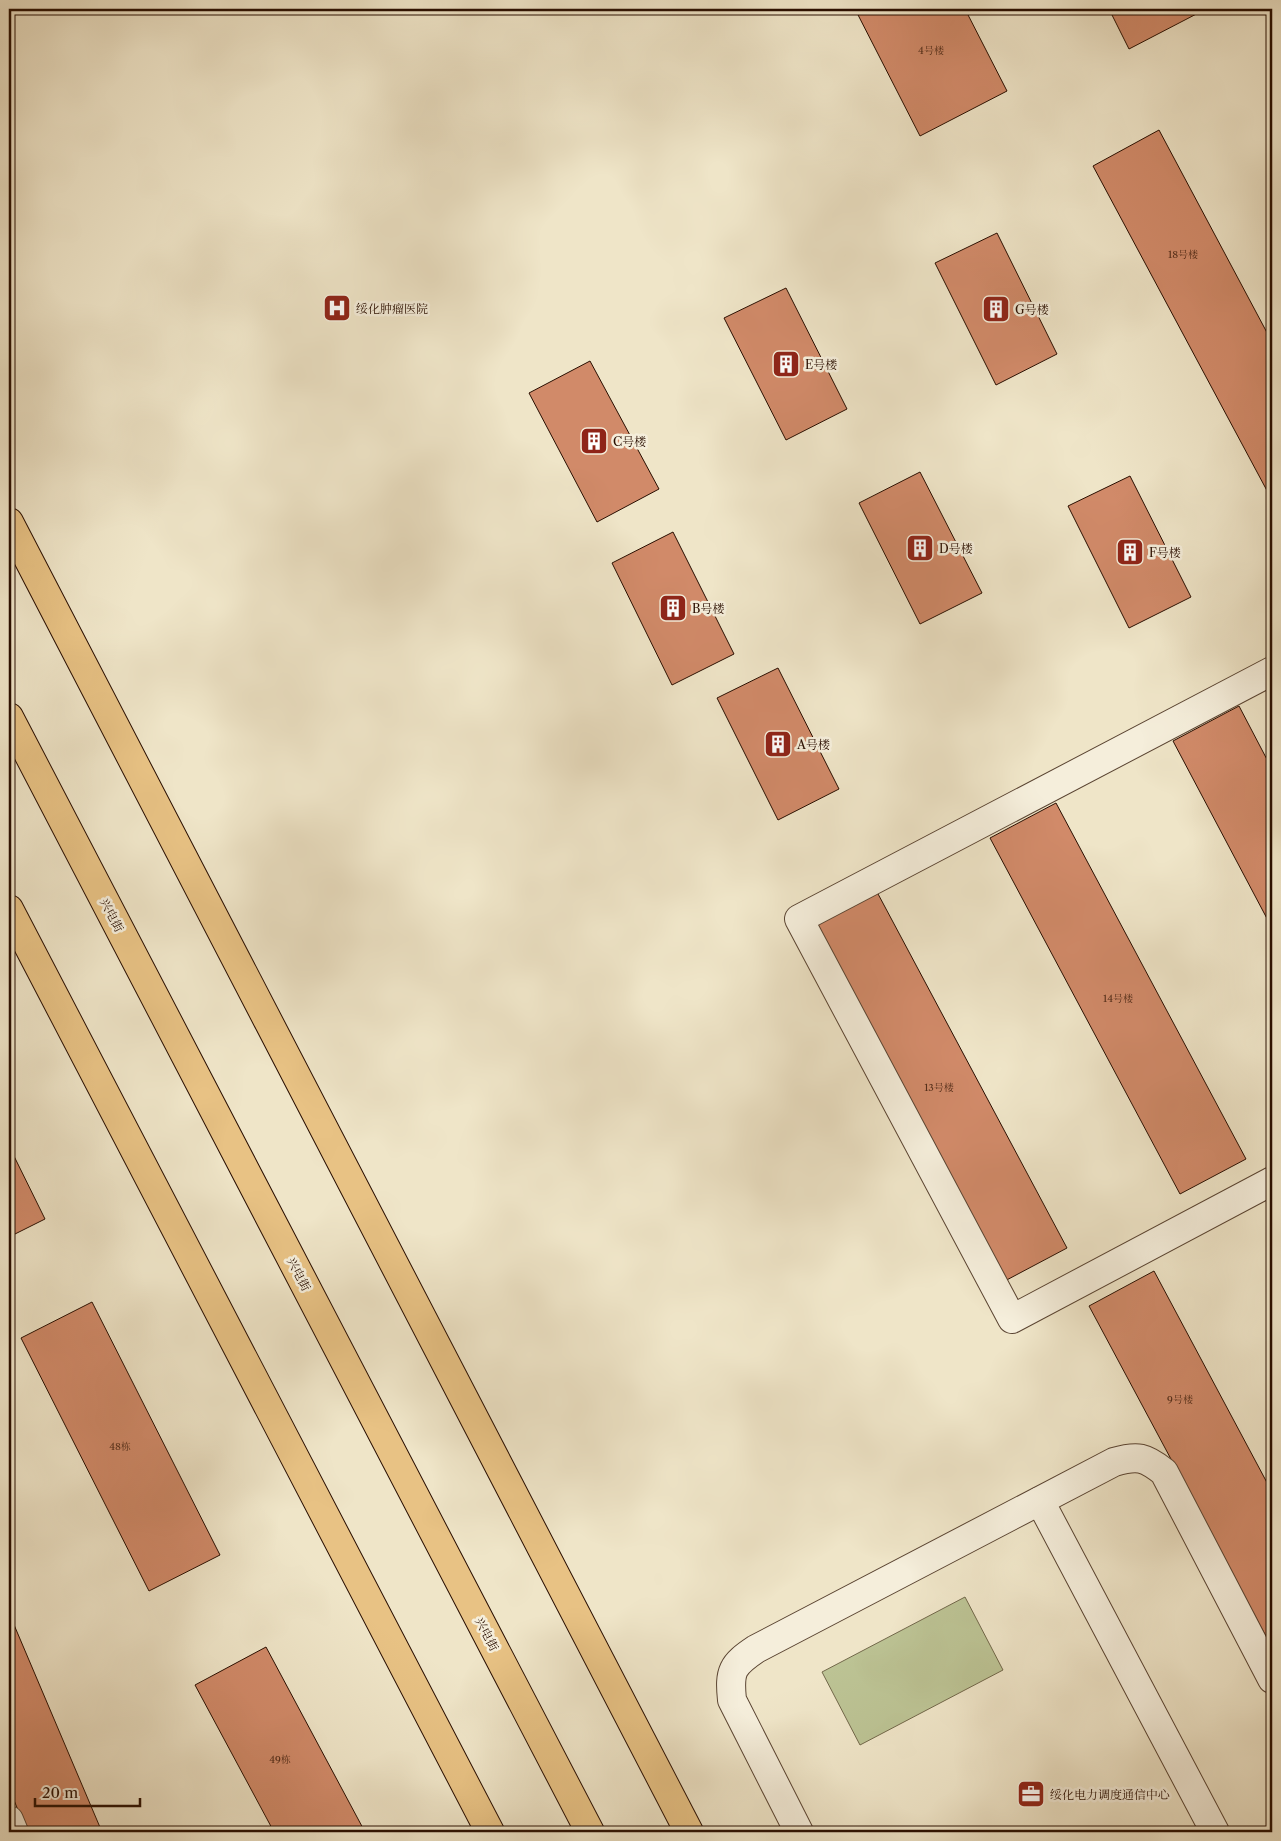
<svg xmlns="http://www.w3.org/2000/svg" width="1281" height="1841" viewBox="0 0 1281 1841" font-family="'Libre Caslon Text','Noto Serif SC',serif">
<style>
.green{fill:#bcc394;stroke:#72684a}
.building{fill:#d18a69;stroke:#290e00}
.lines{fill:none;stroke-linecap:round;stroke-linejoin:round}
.minor-casing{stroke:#5a4432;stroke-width:30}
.major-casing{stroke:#290e00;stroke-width:30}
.minor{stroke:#f5eedb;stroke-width:28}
.major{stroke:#e8c284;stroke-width:28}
.labels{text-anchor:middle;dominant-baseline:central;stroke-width:5;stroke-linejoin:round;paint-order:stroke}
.number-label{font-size:10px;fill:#532d1a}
.poi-label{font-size:12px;fill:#290e00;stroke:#f5eedb;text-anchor:start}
.street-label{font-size:12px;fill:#290e00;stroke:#f5eedb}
</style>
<rect width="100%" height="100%" fill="#efe5c8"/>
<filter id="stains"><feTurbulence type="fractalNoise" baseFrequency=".004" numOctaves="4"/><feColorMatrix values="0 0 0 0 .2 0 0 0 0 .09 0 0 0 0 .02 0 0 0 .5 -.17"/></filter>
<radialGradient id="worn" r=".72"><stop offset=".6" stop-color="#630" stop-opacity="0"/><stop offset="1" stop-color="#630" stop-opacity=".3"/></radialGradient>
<!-- green -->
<polygon class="green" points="965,1597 1003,1670 860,1745 822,1672"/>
<!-- building -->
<g class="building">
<polygon points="855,9 965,9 1007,91 920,136"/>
<polygon points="1109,9 1206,9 1129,49"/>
<polygon points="1159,130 1272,342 1272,500 1093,166"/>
<polygon points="997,233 1057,354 996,385 935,263"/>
<polygon points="786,288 847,409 786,440 724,318"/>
<polygon points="590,361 659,489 597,522 529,393"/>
<polygon points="920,472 982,593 920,624 859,503"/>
<polygon points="1130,476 1191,597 1129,628 1068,506"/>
<polygon points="673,532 734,654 672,685 612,563"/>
<polygon points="778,668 839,789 778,820 717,698"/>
<polygon points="1239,706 1272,769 1272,928 1173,741"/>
<polygon points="1056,803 1246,1159 1180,1194 990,838"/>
<polygon points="877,892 1067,1248 1001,1283 812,926"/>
<polygon points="9,1146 45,1219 9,1237"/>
<polygon points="1154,1271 1272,1492 1272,1643 1270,1644 1089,1306"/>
<polygon points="92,1302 220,1555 149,1591 21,1338"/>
<polygon points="9,1613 102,1832 27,1832 9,1788"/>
<polygon points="266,1647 365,1832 274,1832 195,1685"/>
</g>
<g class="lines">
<!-- minor casing -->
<g class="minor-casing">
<g id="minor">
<polyline points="1272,671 799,919 1012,1319 1272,1181"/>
<polyline points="1040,1501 1215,1832"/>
<polyline points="9,1820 14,1832"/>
<path d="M 799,1832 L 732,1700 C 729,1671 732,1665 756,1649 L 1114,1462 C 1138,1455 1145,1457 1164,1472 L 1272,1679"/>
</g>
</g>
<!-- major casing -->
<g class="major-casing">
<g id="major">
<polyline points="9,522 689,1832"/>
<polyline points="9,717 590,1832"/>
<polyline points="9,909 490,1832"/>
</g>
</g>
<!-- minor -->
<use href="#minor" class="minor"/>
<!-- major -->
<use href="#major" class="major"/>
</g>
<!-- icons -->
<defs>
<g id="hospital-square" transform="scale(1.4375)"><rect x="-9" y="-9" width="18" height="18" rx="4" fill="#8f2418" stroke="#f5eedb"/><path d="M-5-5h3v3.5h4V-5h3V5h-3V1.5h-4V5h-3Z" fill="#fff"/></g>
<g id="building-square" transform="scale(1.4375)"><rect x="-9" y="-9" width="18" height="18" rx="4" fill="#8f2418" stroke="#f5eedb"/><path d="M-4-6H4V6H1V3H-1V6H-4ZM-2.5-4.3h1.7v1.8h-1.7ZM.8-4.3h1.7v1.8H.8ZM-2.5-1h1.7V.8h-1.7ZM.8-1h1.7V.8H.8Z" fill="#fff"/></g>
<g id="office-square" transform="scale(1.4375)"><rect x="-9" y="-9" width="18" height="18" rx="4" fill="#8f2418" stroke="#f5eedb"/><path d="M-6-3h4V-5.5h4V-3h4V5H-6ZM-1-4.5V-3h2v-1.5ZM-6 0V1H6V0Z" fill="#fff"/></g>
</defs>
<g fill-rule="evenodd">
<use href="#hospital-square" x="337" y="308"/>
<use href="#building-square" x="996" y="309"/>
<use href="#building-square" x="786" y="364"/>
<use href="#building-square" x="594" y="441"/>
<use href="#building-square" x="920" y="548"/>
<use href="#building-square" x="1130" y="552"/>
<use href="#building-square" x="673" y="608"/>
<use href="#building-square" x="778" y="744"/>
<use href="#office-square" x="1031" y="1794"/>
</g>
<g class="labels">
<!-- number labels -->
<g class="number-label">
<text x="931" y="50">4号楼</text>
<text x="1183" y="254">18号楼</text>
<text x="1118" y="998">14号楼</text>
<text x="939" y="1087">13号楼</text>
<text x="1180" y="1399">9号楼</text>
<text x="120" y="1446">48栋</text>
<text x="280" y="1759">49栋</text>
</g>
<!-- poi labels -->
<g class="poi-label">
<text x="356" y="308">绥化肿瘤医院</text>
<text x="1015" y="309">G号楼</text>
<text x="805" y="364">E号楼</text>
<text x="613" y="441">C号楼</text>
<text x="939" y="548">D号楼</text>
<text x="1149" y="552">F号楼</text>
<text x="692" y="608">B号楼</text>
<text x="797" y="744">A号楼</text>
<text x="1050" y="1794">绥化电力调度通信中心</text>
</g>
<!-- street labels -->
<g class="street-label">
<text transform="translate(112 915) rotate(62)">兴电街</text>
<text transform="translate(299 1274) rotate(62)">兴电街</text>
<text transform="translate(487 1634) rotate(62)">兴电街</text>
</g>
</g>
<!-- margin -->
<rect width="1281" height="1841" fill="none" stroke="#efe5c8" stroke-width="30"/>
<rect x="10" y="10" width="1261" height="1821" fill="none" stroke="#290e00" stroke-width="2.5"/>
<rect x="15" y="15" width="1251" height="1811" fill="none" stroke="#290e00"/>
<!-- scale -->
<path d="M35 1798v8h105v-8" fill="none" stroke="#290e00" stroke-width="2.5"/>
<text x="42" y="1798" font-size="15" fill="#290e00" stroke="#f5eedb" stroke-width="4" paint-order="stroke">20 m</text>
<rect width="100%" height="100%" filter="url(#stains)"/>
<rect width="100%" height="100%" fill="url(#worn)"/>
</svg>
